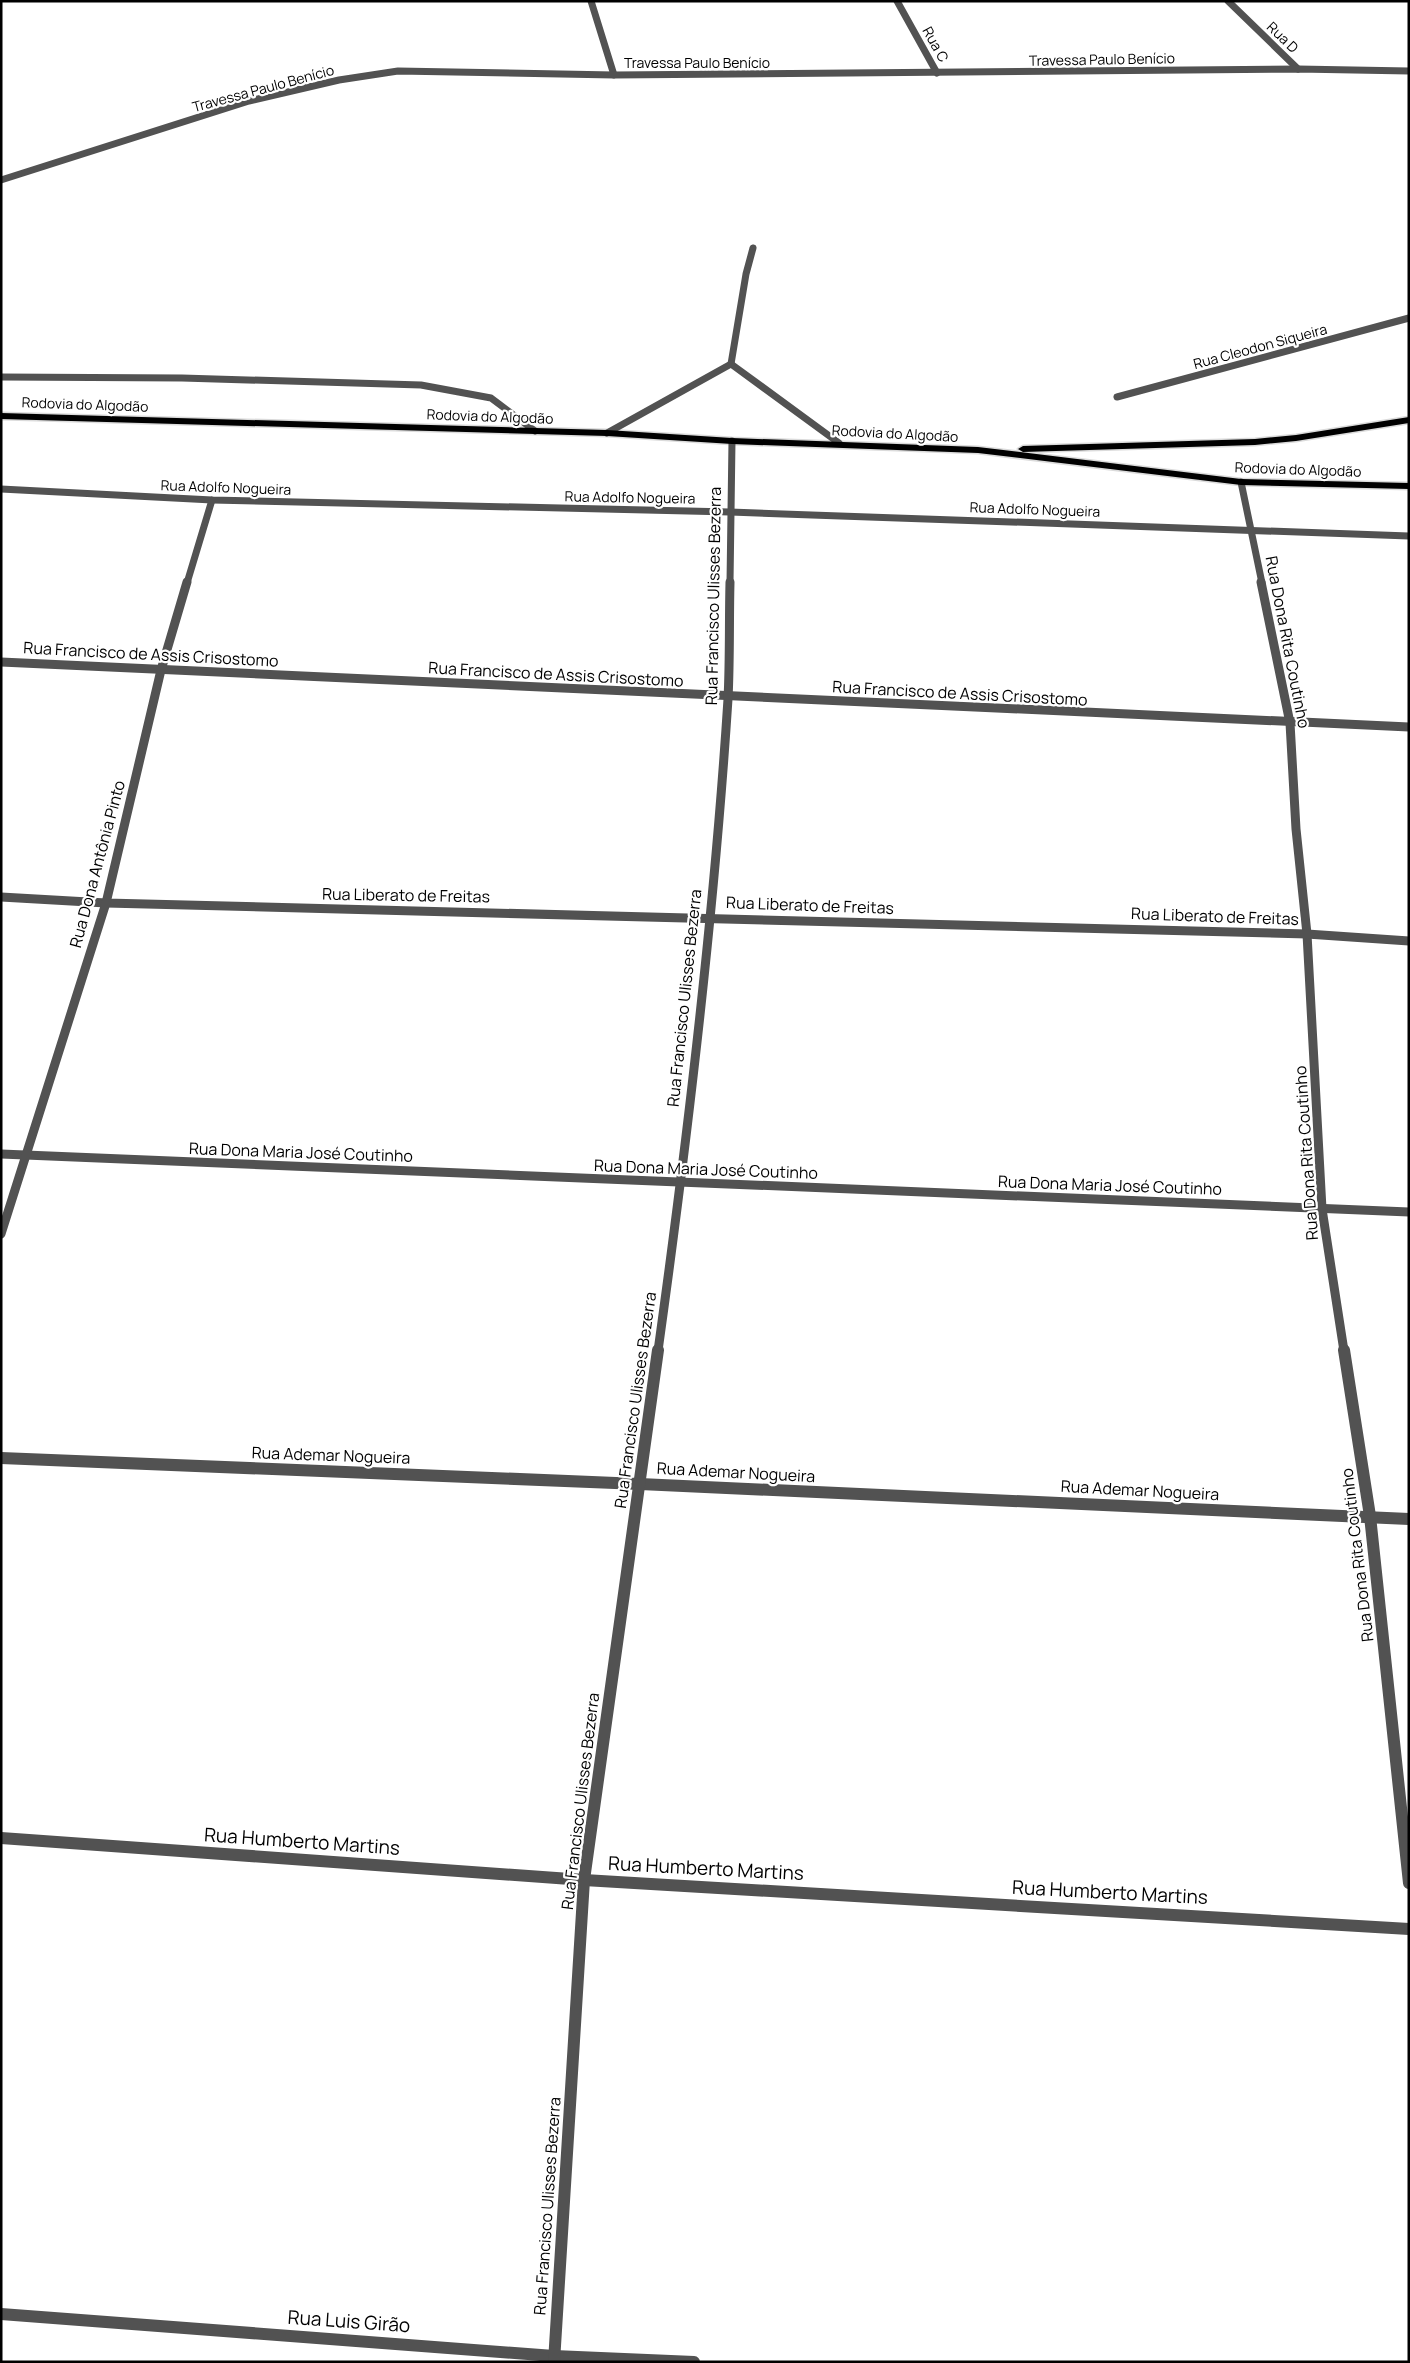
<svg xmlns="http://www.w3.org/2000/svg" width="1410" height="2363" viewBox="0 0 1410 2363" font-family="Manrope,sans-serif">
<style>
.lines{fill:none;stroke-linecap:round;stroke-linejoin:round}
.primary-casing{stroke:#dbdbdb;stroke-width:3}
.service{stroke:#525252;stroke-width:7}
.minor-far2{stroke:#525252;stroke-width:7}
.minor-far1{stroke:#525252;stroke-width:9}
.minor{stroke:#525252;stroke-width:12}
.primary{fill:#000;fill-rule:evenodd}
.labels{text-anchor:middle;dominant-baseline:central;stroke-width:4.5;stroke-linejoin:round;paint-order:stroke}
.far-street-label{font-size:14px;fill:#000;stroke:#fff}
.street-label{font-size:16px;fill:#000;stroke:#fff}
.near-street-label{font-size:19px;fill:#000;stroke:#fff}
</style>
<rect width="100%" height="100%" fill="#fff"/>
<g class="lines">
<!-- primary casing -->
<g class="primary-casing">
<g id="primary">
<polygon points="1,413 607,430 732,438 978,447 1241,479 1409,483 1409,489 1241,485 978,453 732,444 607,436 1,419"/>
<polygon points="1409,417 1409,423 1296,441 1255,445 1023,452 1018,449 1023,446 1255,439 1296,435"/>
</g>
</g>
<!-- service -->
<polyline class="service" points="1,377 182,378 421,385 491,398 535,431"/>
<!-- minor-far2 -->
<g class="minor-far2">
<polyline points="591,1 614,75"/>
<polyline points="897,1 937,73"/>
<polyline points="1228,1 1298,69"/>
<polyline points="1,180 249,101 339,80 398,71 614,75 1298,69 1409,71"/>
<polyline points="731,364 839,443"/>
<polyline points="731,364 746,274 753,248"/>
<polyline points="1117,397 1409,318"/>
<polyline points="607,433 731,364"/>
<polyline points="1241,482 1262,583"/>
<polyline points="1,489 212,500 730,512 1409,536"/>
<polyline points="187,583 212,500"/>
<polyline points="730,583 732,441"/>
</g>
<!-- minor-far1 -->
<g class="minor-far1">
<polyline points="1261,582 1290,723 1296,829 1307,934 1322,1209 1344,1351"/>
<polyline points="1,662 1409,727"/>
<polyline points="1,897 106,903 1307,934 1409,941"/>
<polyline points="1,1154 1409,1212"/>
<polyline points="1,1234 106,903 161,670 187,582"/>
<path d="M 658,1351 C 688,1135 714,917 728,699 C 730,660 729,621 730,582"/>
</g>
<!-- minor -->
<g class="minor">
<polyline points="1344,1350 1370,1516 1409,1883"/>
<polyline points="1,1458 640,1484 1409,1519"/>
<polyline points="1,1838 584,1880 1409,1929"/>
<polyline points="1,2314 554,2356 694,2362"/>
<polyline points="554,2362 584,1880 658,1350"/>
</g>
<!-- primary -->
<use href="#primary" class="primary"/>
</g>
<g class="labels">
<!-- far-street labels -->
<g class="far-street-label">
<text transform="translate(1283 37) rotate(44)">Rua D</text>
<text transform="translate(936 44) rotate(61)">Rua C</text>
<text transform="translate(1102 59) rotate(-1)">Travessa Paulo Benício</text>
<text x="697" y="62">Travessa Paulo Benício</text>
<text transform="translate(263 88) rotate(-15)">Travessa Paulo Benício</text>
<text transform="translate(1260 346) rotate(-15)">Rua Cleodon Siqueira</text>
<text transform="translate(85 404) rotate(2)">Rodovia do Algodão</text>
<text transform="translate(490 416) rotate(2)">Rodovia do Algodão</text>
<text transform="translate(895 433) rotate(3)">Rodovia do Algodão</text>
<text transform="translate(1298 469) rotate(2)">Rodovia do Algodão</text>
<text transform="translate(226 487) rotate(2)">Rua Adolfo Nogueira</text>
<text transform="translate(630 497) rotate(1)">Rua Adolfo Nogueira</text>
<text transform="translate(1035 509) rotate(2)">Rua Adolfo Nogueira</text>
</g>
<!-- street labels -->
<g class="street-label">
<text transform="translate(713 596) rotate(-89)">Rua Francisco Ulisses Bezerra</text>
<text transform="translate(1288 642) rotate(79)">Rua Dona Rita Coutinho</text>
<text transform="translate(151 654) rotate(3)">Rua Francisco de Assis Crisostomo</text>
<text transform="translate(556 674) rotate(3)">Rua Francisco de Assis Crisostomo</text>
<text transform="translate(960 693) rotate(3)">Rua Francisco de Assis Crisostomo</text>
<text transform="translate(97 864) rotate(-75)">Rua Dona Antônia Pinto</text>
<text transform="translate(406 895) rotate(1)">Rua Liberato de Freitas</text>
<text transform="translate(810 905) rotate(2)">Rua Liberato de Freitas</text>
<text transform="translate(1215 916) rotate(2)">Rua Liberato de Freitas</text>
<text transform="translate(684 998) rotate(-84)">Rua Francisco Ulisses Bezerra</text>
<text transform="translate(301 1152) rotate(2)">Rua Dona Maria José Coutinho</text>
<text transform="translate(1306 1153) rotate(-94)">Rua Dona Rita Coutinho</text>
<text transform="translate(706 1169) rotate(2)">Rua Dona Maria José Coutinho</text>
<text transform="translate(1110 1185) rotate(2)">Rua Dona Maria José Coutinho</text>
<text transform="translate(635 1400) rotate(-82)">Rua Francisco Ulisses Bezerra</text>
<text transform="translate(331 1455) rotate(2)">Rua Ademar Nogueira</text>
<text transform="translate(736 1472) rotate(3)">Rua Ademar Nogueira</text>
<text transform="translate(1140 1490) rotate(3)">Rua Ademar Nogueira</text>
<text transform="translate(1357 1555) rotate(-97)">Rua Dona Rita Coutinho</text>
<text transform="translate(580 1801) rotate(-83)">Rua Francisco Ulisses Bezerra</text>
<text transform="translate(547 2206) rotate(-86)">Rua Francisco Ulisses Bezerra</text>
</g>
<!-- near-street labels -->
<g class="near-street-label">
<text transform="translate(302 1841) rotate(4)">Rua Humberto Martins</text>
<text transform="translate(706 1868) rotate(3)">Rua Humberto Martins</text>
<text transform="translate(1110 1892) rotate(3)">Rua Humberto Martins</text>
<text transform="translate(349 2321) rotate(4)">Rua Luis Girão</text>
</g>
</g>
<!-- border -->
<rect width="1410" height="2363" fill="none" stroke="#000000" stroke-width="5"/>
</svg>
